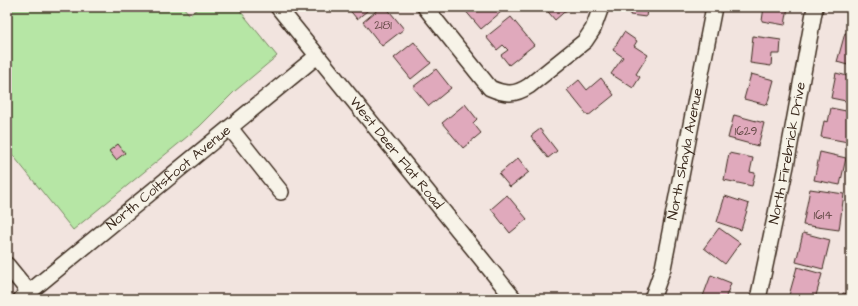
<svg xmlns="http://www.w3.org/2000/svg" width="858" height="306" viewBox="0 0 858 306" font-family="'Architects Daughter',sans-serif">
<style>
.green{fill:#b6e6a5;stroke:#788862}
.building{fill:#e0a9bc;stroke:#3b2a1e}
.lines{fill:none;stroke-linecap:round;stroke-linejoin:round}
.minor-casing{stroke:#3b2a1e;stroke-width:18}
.minor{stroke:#f7f3e8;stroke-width:15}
.labels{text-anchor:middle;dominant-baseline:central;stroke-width:4;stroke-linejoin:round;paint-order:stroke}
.number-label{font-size:12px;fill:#644a46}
.street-label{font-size:14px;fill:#3b2a1e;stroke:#f7f3e8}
</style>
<rect width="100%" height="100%" fill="#f2e4df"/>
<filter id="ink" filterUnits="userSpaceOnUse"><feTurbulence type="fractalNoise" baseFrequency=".025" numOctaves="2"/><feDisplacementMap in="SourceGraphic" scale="8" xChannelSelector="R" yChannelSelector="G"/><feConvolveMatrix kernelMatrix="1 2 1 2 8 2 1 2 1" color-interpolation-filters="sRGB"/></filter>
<g filter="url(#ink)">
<!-- green -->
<polygon class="green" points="7,7 183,7 190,15 199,7 237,7 277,56 235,91 199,127 73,230 7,148"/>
<!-- building -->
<g class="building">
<polygon points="347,7 372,7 357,19"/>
<polygon points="381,7 386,7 404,29 382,46 363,22"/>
<polygon points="464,7 496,7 501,12 481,29 463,8"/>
<polygon points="544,7 570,7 555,20"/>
<polygon points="631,7 657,7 657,11 647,10 646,17 630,15"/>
<polygon points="764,7 788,7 785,25 762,21"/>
<polygon points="849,7 851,7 851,25 847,25"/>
<polygon points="511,17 534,45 509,65 501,55 508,50 503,45 497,50 486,37"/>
<polygon points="624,32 637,41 634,46 648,55 636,74 640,77 633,88 611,74 623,57 613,50"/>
<polygon points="845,33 851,34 851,66 837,62"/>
<polygon points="753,36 781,40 780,54 772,54 771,66 750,63"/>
<polygon points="414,42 431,63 411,79 394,58"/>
<polygon points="436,69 451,88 429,106 413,87"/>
<polygon points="836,73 851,77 851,102 831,98"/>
<polygon points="751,74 774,80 767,105 744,99"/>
<polygon points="601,78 614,95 588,116 567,90 579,80 587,90"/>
<polygon points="465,104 477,119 473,123 481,133 463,148 442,123"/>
<polygon points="831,108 851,112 851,129 848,142 821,137 824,121 828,122"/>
<polygon points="734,115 764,123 758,146 728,138"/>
<polygon points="540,129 557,151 548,158 531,136"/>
<polygon points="118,144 125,153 116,160 109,151"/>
<polygon points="820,152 846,158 840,185 814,180"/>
<polygon points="729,153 753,158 750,172 755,173 752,186 724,180"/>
<polygon points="518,158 529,172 510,187 499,174"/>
<polygon points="810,189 844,194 839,230 803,225"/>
<polygon points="507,195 527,219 510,233 491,209"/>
<polygon points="725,196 749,204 741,230 717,222"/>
<polygon points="719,228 740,243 725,264 704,248"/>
<polygon points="803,233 830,240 823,269 796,262"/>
<polygon points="797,267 822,274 815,299 788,299"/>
<polygon points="711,275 731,283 725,299 702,299"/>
<polygon points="850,284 851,285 851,299 842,299 843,293 848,294"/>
</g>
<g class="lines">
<!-- minor casing -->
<g class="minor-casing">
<g id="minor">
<path id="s1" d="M 278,7 L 514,299"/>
<path d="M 425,7 L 490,88 C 506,95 515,95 529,86 L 585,41 L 593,29 L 601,7"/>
<polyline points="230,128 281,192"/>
<polyline points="7,265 29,292"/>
<path id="s2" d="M 21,299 L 317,56"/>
<path id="s3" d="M 652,299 L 663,268 L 714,7"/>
<path id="s4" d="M 758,299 L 786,166 L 815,7"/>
</g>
</g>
<!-- minor -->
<use href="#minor" class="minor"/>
</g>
</g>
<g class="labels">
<!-- number labels -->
<g class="number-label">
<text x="383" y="25">2181</text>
<text x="746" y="131">1629</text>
<text x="823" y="215">1614</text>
</g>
<!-- street labels -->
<g class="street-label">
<text stroke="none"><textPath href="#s1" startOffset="188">West Deer Flat Road</textPath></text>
<text stroke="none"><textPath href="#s4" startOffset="149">North Firebrick Drive</textPath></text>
<text stroke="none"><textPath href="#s3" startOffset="149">North Shayla Avenue</textPath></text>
<text stroke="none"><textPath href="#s2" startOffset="191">North Coltsfoot Avenue</textPath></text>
</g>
</g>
<!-- margin -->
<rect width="858" height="306" fill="none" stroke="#f7f3e8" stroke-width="24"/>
<rect x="12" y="12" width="834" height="282" fill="none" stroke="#3b2a1e" stroke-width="1.5" filter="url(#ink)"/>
</svg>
